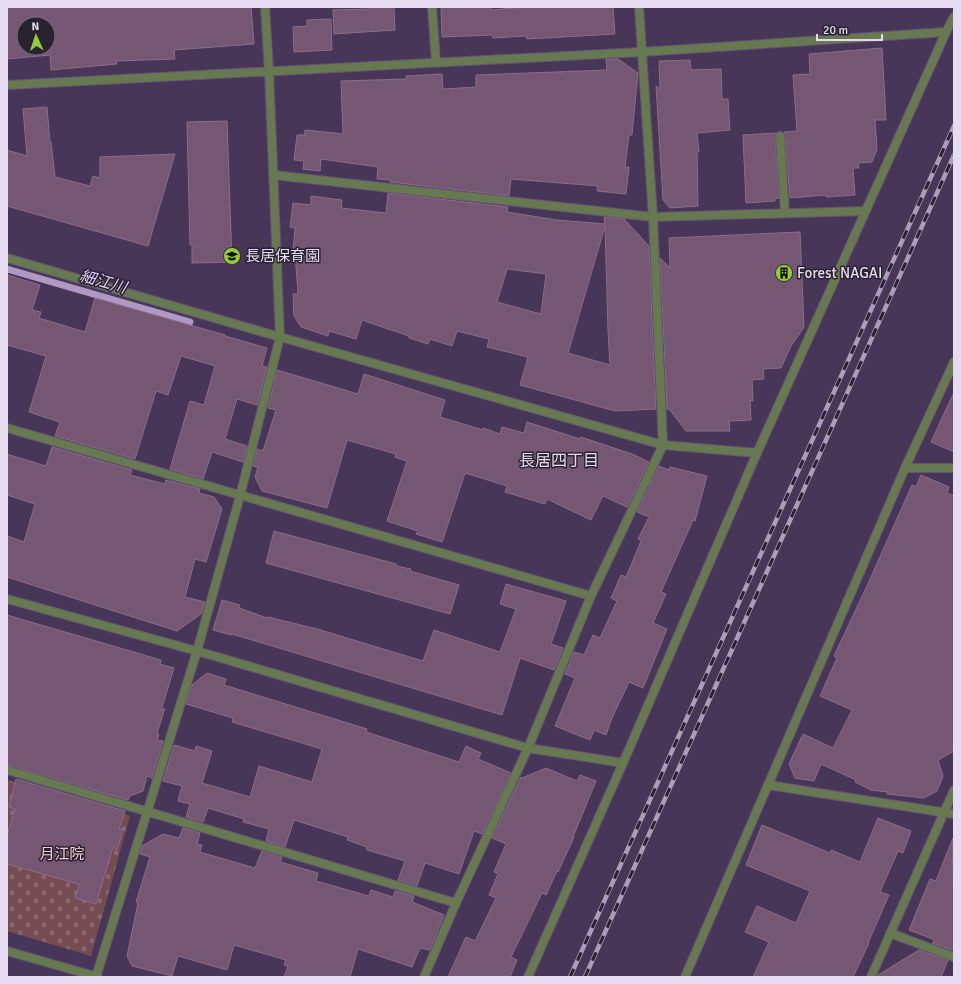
<svg xmlns="http://www.w3.org/2000/svg" width="961" height="984" viewBox="0 0 961 984" font-family="Signika,'Noto Sans JP',sans-serif">
<style>
.cemetery{fill:url(#cemetery-stones)}
.lines{fill:none;stroke-linecap:round;stroke-linejoin:round}
.stream{stroke:#af98c2;stroke-width:7}
.building{fill:#755673;stroke:#8d6d8b;fill-rule:evenodd}
.minor-casing{stroke:#645473;stroke-width:10}
.tertiary-casing{stroke:#645473;stroke-width:10}
.minor{stroke:#677950;stroke-width:8}
.tertiary{stroke:#677950;stroke-width:8}
.rail-casing{stroke:#ab9eb8;stroke-width:4.5}
.rail{stroke:#292231;stroke-width:3;stroke-dasharray:9;stroke-linecap:butt}
.labels{text-anchor:middle;dominant-baseline:central;stroke-width:3;stroke-linejoin:round;paint-order:stroke}
.poi-label{font-size:15px;fill:#e6dbf0;stroke:#292231;text-anchor:start}
.park-label{font-size:15px;fill:#f5ced4;stroke:#292231}
.water-label{font-size:16px;font-style:italic;fill:#dfc8f6;stroke:#292231}
.neighbourhood-label{font-size:16px;fill:#e6dbf0;stroke:#292231}
</style>
<defs>
<pattern id="cemetery-stones" width="16" height="16" patternUnits="userSpaceOnUse"><rect width="16" height="16" fill="#764c53"/><path d="M2 7V4a2 2 0 0 1 4 0v3zM10 15v-3a2 2 0 0 1 4 0v3z" fill="#8a656c"/></pattern>
</defs>
<rect width="100%" height="100%" fill="#473657"/>
<!-- cemetery -->
<polygon class="cemetery" points="7,780 130,816 91,956 7,931"/>
<g class="lines">
<!-- stream -->
<polyline class="stream" points="7,269 190,322"/>
</g>
<!-- building -->
<g class="building">
<path d="M 7,7 L 251,7 L 254,44 L 174,50 L 175,59 L 116,61 L 117,64 L 51,70 L 50,55 L 7,59 ZM 24,24 L 48,24 L 48,48 L 24,48 Z"/>
<polygon points="369,7 394,7 395,30 334,34 333,10 369,9"/>
<polygon points="451,7 491,7 491,10 525,7 613,7 615,34 527,39 526,36 493,38 492,35 442,37 441,8"/>
<polygon points="331,19 332,50 294,52 293,27 307,26 307,20"/>
<polygon points="882,48 886,120 875,120 877,149 872,162 858,163 859,168 853,168 855,195 826,197 826,195 790,198 785,136 784,132 797,131 793,75 810,74 809,54"/>
<polygon points="606,59 618,59 638,73 632,135 629,135 625,167 629,167 626,194 597,191 598,186 511,179 509,196 390,182 390,180 377,179 378,167 321,159 320,171 303,169 304,161 294,160 297,135 305,135 305,130 343,134 341,81 406,79 406,76 442,74 443,89 476,87 476,75 607,70"/>
<polygon points="690,60 691,70 721,69 722,99 728,99 730,130 697,133 699,152 697,152 698,206 670,208 663,200 656,86 660,89 659,61"/>
<polygon points="47,107 50,142 51,142 55,177 90,186 93,176 100,178 100,157 175,154 148,246 7,206 7,150 27,156 23,109"/>
<polygon points="227,121 232,262 192,263 192,245 190,245 187,122"/>
<polygon points="776,133 775,136 779,198 775,199 775,201 746,203 743,135"/>
<path d="M 388,193 L 508,207 L 507,212 L 557,220 L 605,224 L 604,217 L 624,219 L 649,246 L 656,409 L 615,411 L 520,385 L 528,357 L 487,347 L 489,339 L 457,331 L 452,346 L 430,339 L 428,344 L 409,338 L 409,336 L 362,320 L 356,339 L 329,331 L 328,336 L 301,327 L 294,316 L 293,294 L 298,294 L 295,252 L 293,251 L 295,228 L 290,227 L 293,203 L 311,205 L 311,196 L 342,200 L 341,208 L 386,213 ZM 605,226 L 608,330 L 610,365 L 568,353 ZM 507,269 L 546,274 L 541,314 L 497,302 Z"/>
<polygon points="800,232 804,327 791,346 781,368 763,369 764,379 752,380 753,401 750,400 751,420 729,421 730,431 686,431 669,409 667,409 660,258 670,268 669,238"/>
<polygon points="7,275 40,285 32,310 41,312 39,318 85,332 95,298 225,335 225,336 267,348 262,366 267,367 257,405 237,399 225,439 247,446 243,462 212,452 203,479 170,469 190,401 204,405 215,366 181,356 168,395 156,391 135,459 55,436 60,422 29,412 46,356 7,345"/>
<polygon points="277,370 358,394 364,374 445,400 440,417 483,430 483,428 500,434 502,427 524,433 527,422 580,439 581,437 632,454 649,462 627,507 603,496 591,520 547,499 545,504 505,492 507,486 465,473 442,542 416,534 418,531 387,521 407,461 395,457 396,454 347,440 327,508 262,491 255,477 258,467 253,466 257,449 263,451 276,410 268,408"/>
<polygon points="954,392 954,452 931,442"/>
<polygon points="52,447 132,470 130,475 165,484 166,480 200,489 199,493 214,497 222,509 206,562 195,559 185,597 205,602 201,614 177,631 7,577 7,536 24,542 35,504 7,495 7,454 46,466"/>
<polygon points="659,466 669,470 670,467 707,476 695,521 693,520 661,592 666,594 653,623 667,629 643,688 629,682 612,718 606,735 594,730 590,740 555,726 575,678 565,674 574,652 584,655 593,635 600,638 617,601 611,598 621,575 626,577 641,541 638,539 649,517 637,512"/>
<polygon points="921,475 949,487 947,493 954,496 954,751 938,760 943,776 937,791 924,798 887,794 888,792 871,790 855,782 856,780 821,764 814,781 795,778 789,764 803,734 833,748 852,710 820,696 837,658 834,656 866,588 912,485 916,487"/>
<polygon points="274,531 396,564 396,566 411,569 410,571 459,585 450,614 266,563"/>
<polygon points="506,584 566,601 551,644 563,648 554,670 520,658 502,715 232,634 231,635 213,630 222,600 240,605 239,608 267,618 268,617 317,629 423,661 434,630 500,652 516,609 500,604"/>
<polygon points="7,615 161,660 160,664 174,668 161,711 165,708 157,733 159,734 157,740 163,741 152,778 147,776 143,791 130,796 128,800 7,765"/>
<polygon points="207,673 226,679 224,685 367,729 366,732 459,762 466,746 481,753 478,759 511,773 482,834 474,831 459,874 425,863 417,886 398,880 405,861 367,850 367,847 347,840 348,837 294,820 285,847 266,841 269,829 243,822 244,819 208,808 203,822 186,817 190,804 178,801 182,786 163,781 174,745 195,751 196,746 212,751 202,783 250,797 259,766 312,782 322,749 232,722 233,718 186,704 192,685"/>
<polygon points="546,768 577,781 580,775 596,781 573,837 574,837 558,872 557,871 546,895 542,893 511,957 517,960 510,977 448,977 466,937 475,941 496,898 489,895 498,874 494,872 506,844 492,838 521,777 522,778"/>
<polygon points="16,779 125,811 119,829 123,829 117,850 113,847 96,904 75,898 79,884 7,864 7,836 15,809 9,807"/>
<polygon points="878,818 911,831 903,853 898,851 880,892 889,895 868,943 869,943 853,977 753,977 769,942 745,932 757,906 796,923 810,891 746,865 762,825 830,853 831,850 860,862"/>
<polygon points="183,828 200,833 197,844 202,845 200,852 255,868 262,851 282,857 280,862 318,873 316,881 369,896 371,890 393,897 395,891 414,896 412,902 444,915 430,950 420,948 412,967 358,949 350,977 284,977 288,966 284,965 286,960 234,945 227,970 178,956 172,976 132,966 127,956 138,903 136,902 150,857 140,854 142,846 163,834 179,838"/>
<polygon points="953,838 954,948 953,948 952,950 932,943 935,940 909,930 930,879 936,881"/>
<polygon points="919,950 948,960 941,977 877,977 878,975"/>
</g>
<g class="lines">
<!-- minor casing -->
<g class="minor-casing">
<g id="minor">
<polyline points="432,7 436,62"/>
<polyline points="780,136 785,213"/>
<polyline points="7,258 280,337 663,445"/>
<polyline points="7,428 591,596"/>
<polyline points="905,468 954,468"/>
<polyline points="7,599 197,651 528,748 623,763"/>
<polyline points="7,770 456,903"/>
<polyline points="768,785 954,814"/>
<polyline points="890,933 954,957"/>
<polyline points="528,977 623,763 757,453 946,32 954,17"/>
<polyline points="685,977 905,468 954,362"/>
<polyline points="871,977 954,790"/>
</g>
</g>
<!-- tertiary casing -->
<g class="tertiary-casing">
<g id="tertiary">
<polyline points="7,85 641,52 946,32"/>
<polyline points="273,175 653,217 865,211"/>
<polyline points="663,445 757,453"/>
<polyline points="7,951 98,977"/>
<polyline points="96,977 197,651 240,496 280,337 269,71 265,7"/>
<polyline points="424,977 456,903 528,748 591,596 663,445 653,217 639,7"/>
</g>
</g>
<!-- minor -->
<use href="#minor" class="minor"/>
<!-- tertiary -->
<use href="#tertiary" class="tertiary"/>
<!-- rail casing -->
<g class="rail-casing">
<g id="rail">
<polyline points="570,977 954,126"/>
<polyline points="585,977 954,155"/>
</g>
</g>
<!-- rail -->
<use href="#rail" class="rail"/>
</g>
<!-- icons -->
<defs>
<g id="school-disc" transform="scale(0.9)"><circle r="9.5" fill="#96cc39" stroke="#292231"/><path d="M0-5L7-2L0 1L-7-2ZM-4 1L0 2.5L4 1V4Q0 6-4 4Z" fill="#111"/></g>
<g id="building-disc" transform="scale(0.9)"><circle r="9.5" fill="#96cc39" stroke="#292231"/><path d="M-4-6H4V6H1V3H-1V6H-4ZM-2.5-4.3h1.7v1.8h-1.7ZM.8-4.3h1.7v1.8H.8ZM-2.5-1h1.7V.8h-1.7ZM.8-1h1.7V.8H.8Z" fill="#111"/></g>
</defs>
<g fill-rule="evenodd">
<use href="#school-disc" x="232" y="256"/>
<use href="#building-disc" x="784" y="273"/>
</g>
<g class="labels">
<!-- poi labels -->
<g class="poi-label">
<text x="245" y="256">長居保育園</text>
<text x="797" y="273">Forest NAGAI</text>
</g>
<!-- park labels -->
<g class="park-label">
<text x="62" y="854">月江院</text>
</g>
<!-- water labels -->
<g class="water-label">
<text transform="translate(103 282) rotate(16)">細江川</text>
</g>
<!-- neighbourhood labels -->
<g class="neighbourhood-label">
<text x="559" y="461">長居四丁目</text>
</g>
</g>
<!-- border -->
<rect width="961" height="984" fill="none" stroke="#e6dbf0" stroke-width="16"/>
<!-- north arrow -->
<g transform="translate(36 36) rotate(357)"><circle r="19" fill="#292231" stroke="#756c7d"/>
<path d="M0-3L7 15L0 10L-7 15Z" fill="#96cc39"/>
<text y="-6" font-size="11" font-weight="bold" text-anchor="middle" fill="#e6dbf0">N</text>
</g>
<!-- scale -->
<path d="M817 34v6h65v-6" fill="none" stroke="#e6dbf0" stroke-width="2"/>
<text x="823" y="34" font-size="12" fill="#e6dbf0" stroke="#292231" stroke-width="3" paint-order="stroke">20 m</text>
</svg>
